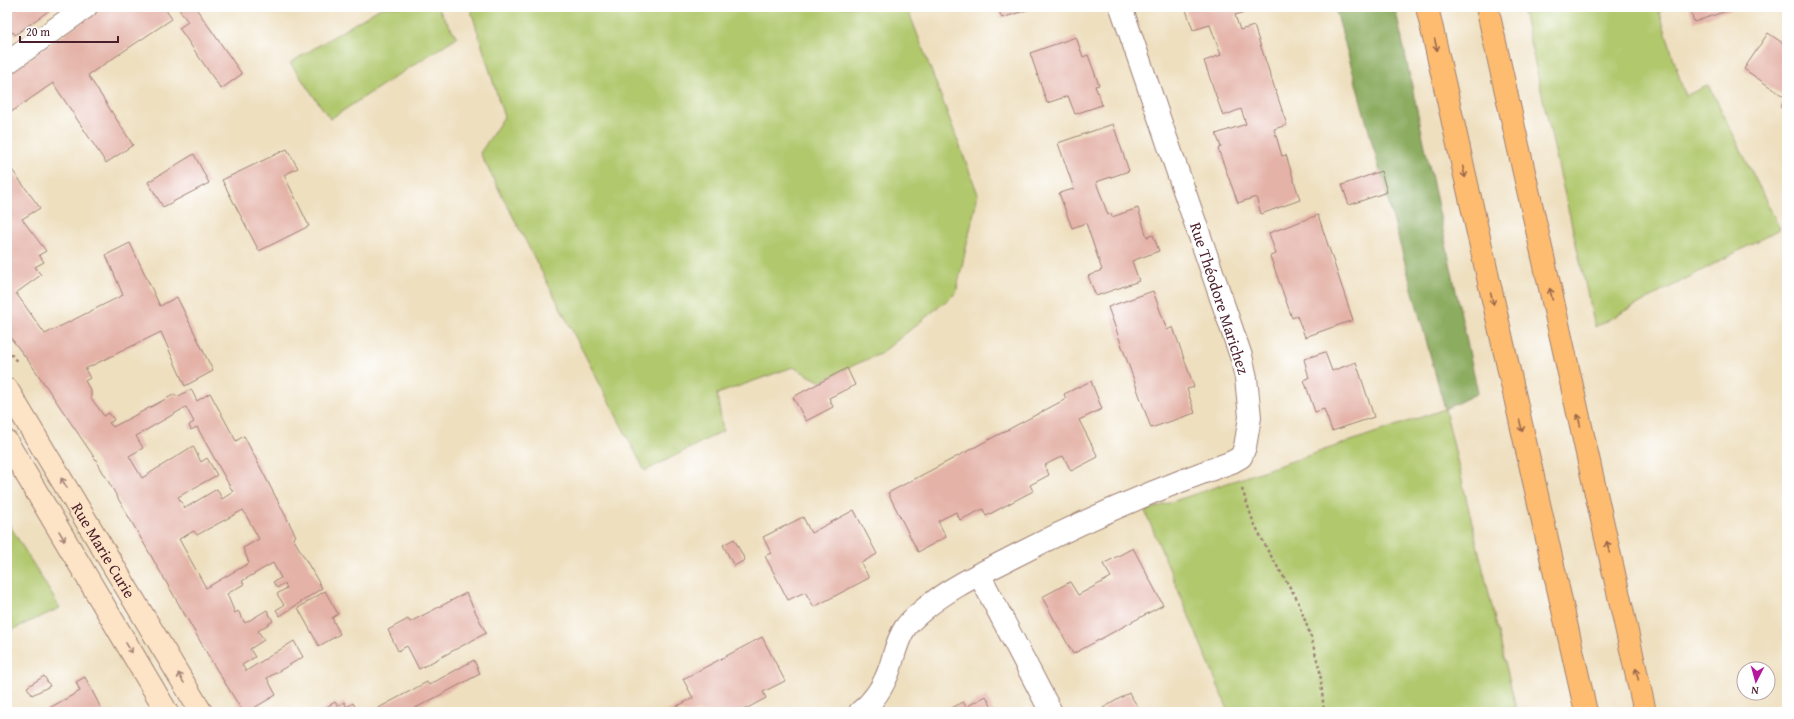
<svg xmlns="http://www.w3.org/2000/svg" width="1794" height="719" viewBox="0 0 1794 719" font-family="'Gentium Book Plus',serif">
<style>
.green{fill:#b1c86d;stroke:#7e744c}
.forest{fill:#8cac60;stroke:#6b6646}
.building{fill:#e4b2a7;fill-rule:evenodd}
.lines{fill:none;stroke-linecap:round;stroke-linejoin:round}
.street-casing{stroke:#9c7f75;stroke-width:24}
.secondary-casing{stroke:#9c7f75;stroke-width:24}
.highway-casing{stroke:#9c7f75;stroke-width:24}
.path{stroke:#9c7f75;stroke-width:2.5;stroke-dasharray:3 3;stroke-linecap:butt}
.street{stroke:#fff;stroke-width:22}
.secondary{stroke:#fee4c6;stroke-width:22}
.highway{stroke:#fdbc70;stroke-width:22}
.oneway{stroke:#9b664a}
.oneway2{stroke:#a48278}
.labels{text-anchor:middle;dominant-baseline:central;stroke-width:3;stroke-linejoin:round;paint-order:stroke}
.street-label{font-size:16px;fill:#4a1f2b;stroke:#fff}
</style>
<rect width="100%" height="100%" fill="#fff"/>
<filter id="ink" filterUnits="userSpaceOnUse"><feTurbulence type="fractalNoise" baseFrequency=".025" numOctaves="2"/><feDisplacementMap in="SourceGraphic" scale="8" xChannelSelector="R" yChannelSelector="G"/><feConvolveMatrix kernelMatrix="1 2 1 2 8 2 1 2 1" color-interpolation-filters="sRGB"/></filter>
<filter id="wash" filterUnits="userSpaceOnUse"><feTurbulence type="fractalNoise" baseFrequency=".012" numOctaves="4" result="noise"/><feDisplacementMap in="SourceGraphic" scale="16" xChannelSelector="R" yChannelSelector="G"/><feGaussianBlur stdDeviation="0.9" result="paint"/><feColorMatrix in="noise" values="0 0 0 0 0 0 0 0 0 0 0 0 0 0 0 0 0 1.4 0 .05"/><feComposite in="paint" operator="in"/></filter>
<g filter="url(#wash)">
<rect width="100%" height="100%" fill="#eedfbf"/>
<!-- green -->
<g class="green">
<polygon points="382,7 437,7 457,37 330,119 290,63"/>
<polygon points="470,7 907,7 978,194 956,293 880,354 847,368 821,382 793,367 717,394 723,431 645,471 480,153 504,117"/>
<polygon points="1522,7 1658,7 1685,96 1709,85 1780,229 1595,327"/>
<polygon points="1445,409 1517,712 1229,712 1145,511"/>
<polygon points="7,521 60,608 7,632"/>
</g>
<!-- forest -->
<polygon class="forest" points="1335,7 1395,7 1478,393 1445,409"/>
<g id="blocks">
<!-- building -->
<g class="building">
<polygon points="13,7 54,7 15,35 13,32 7,37 7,11"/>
<polygon points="104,7 164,7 172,19 88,75 133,145 106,163 53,83 7,115 7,74"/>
<polygon points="180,7 195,7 242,74 221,89 179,28 188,22 178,8"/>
<polygon points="997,7 1036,7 1002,18"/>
<polygon points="1185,7 1248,7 1249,11 1235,15 1240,30 1254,26 1287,125 1274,129 1282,156 1286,155 1300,200 1261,214 1256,197 1238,203 1218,149 1221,147 1216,134 1246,124 1241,109 1223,116 1204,61 1221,55 1210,25 1193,30"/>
<polygon points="1689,7 1738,7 1694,22"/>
<polygon points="1768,33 1787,46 1787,112 1780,107 1786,98 1744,69"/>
<polygon points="1076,37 1083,57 1088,55 1099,85 1095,86 1102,105 1075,114 1068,96 1047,103 1030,53"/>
<polygon points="1113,124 1129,171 1096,182 1108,215 1111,213 1112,217 1138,208 1147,237 1153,235 1159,251 1132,261 1139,281 1096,296 1088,276 1102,270 1086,223 1072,228 1066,212 1059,193 1074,189 1058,143"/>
<polygon points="287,149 298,168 284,175 309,226 259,251 222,180"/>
<polygon points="194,154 209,183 163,207 148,182"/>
<path d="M 7,163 L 40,208 L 22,219 L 46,251 L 39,255 L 44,262 L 35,267 L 41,275 L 16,293 L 45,334 L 123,295 L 106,255 L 130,243 L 160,306 L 177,297 L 213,371 L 185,386 L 161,332 L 85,369 L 90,378 L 85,381 L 91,391 L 91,398 L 104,416 L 109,413 L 114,420 L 109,423 L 113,427 L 175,394 L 177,397 L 191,389 L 197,401 L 210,393 L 236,441 L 244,436 L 296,536 L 293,538 L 322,588 L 280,616 L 276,610 L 284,605 L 277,594 L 287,588 L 284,583 L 277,588 L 273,582 L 281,578 L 273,563 L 242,581 L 244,584 L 227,594 L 235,613 L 238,611 L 245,623 L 267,610 L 273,621 L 258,631 L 264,640 L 250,649 L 255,657 L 242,665 L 246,671 L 294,641 L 303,657 L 267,678 L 276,695 L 247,712 L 243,712 L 212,662 L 96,460 L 33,367 L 7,333 ZM 186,407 L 194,422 L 189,425 L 191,430 L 197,427 L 233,492 L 222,499 L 217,489 L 185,508 L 178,497 L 217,475 L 207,458 L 201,462 L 193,446 L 142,478 L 129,456 L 143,448 L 136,436 ZM 243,510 L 259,539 L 243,548 L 249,563 L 206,588 L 179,539 L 194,531 L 197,535 Z"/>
<polygon points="1381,171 1387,192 1349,205 1342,185"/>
<polygon points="1318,215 1353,320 1305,337 1297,316 1292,318 1270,256 1276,254 1269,233"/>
<polygon points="1153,291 1167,330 1173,327 1194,387 1187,389 1195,413 1151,428 1108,307"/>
<polygon points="1325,352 1332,371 1356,362 1374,417 1332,431 1324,409 1315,412 1304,380 1309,378 1304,359"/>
<polygon points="847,368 855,385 829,398 833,407 806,421 793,397"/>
<polygon points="1091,381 1102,409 1079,420 1098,457 1071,471 1063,456 1045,465 1049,475 1030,485 1033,491 986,516 983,509 960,520 956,512 938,521 946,537 918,552 888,493 1066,399 1064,394"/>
<polygon points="854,510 877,554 861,563 869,578 814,607 805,592 788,600 765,556 771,553 763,537 803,517 811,533"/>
<polygon points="734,539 745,560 734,566 723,545"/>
<polygon points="1133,548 1163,605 1073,654 1042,597 1070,582 1078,595 1095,586 1111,577 1103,564"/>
<polygon points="325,591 338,614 332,618 340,634 319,646 298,608"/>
<polygon points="466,593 486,633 419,669 407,646 398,651 388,630 408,619 410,622"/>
<polygon points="762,637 785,681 763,692 766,698 740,712 666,712 693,698 683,679"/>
<polygon points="474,660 480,674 408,712 371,712 427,682 429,685"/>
<polygon points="44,676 50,686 32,695 27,687"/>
<polygon points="85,677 103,712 42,712 80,691 76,682"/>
<polygon points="1129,693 1138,707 1128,712 1105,712 1103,708"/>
<polygon points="986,696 994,712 944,712 963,702 966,707"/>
<polygon points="335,702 338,706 344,702 347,707 353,703 358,712 318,712"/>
</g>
</g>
</g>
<g filter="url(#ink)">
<use href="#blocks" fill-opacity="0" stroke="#9c7f75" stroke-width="1"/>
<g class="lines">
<!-- street casing -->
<g class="street-casing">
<g id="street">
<polyline points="7,63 86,7"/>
<polyline points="979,574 1051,712"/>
<path d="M 860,712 C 874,701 884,685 890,668 C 894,655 897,640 905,628 C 909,622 916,616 922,611 C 948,588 982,573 1013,557 C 1084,520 1156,489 1232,462 L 1241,457 L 1245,447 L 1250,417 L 1246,378 L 1241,356 L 1121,7"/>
</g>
</g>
<!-- secondary casing -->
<g class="secondary-casing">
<g id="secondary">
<path id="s1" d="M 7,389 L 201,712"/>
<polyline points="7,442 167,712"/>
</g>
</g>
<!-- highway casing -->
<g class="highway-casing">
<g id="highway">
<polyline points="1427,7 1586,712"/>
<polyline points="1487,7 1645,712"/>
</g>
</g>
<!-- path -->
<g class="path">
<polyline points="7,349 18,363"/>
<polyline points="1242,489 1253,521 1268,551 1297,599 1310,634 1320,671 1324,712"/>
</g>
<!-- street -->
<use href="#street" class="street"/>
<!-- secondary -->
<use href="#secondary" class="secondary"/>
<!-- highway -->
<use href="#highway" class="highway"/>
</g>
<!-- one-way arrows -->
<defs><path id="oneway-shaft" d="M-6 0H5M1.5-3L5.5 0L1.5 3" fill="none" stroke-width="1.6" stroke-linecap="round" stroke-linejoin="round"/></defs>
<g class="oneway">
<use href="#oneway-shaft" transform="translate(1436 45) rotate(77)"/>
<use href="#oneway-shaft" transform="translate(1464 172) rotate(77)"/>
<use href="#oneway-shaft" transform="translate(1551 294) rotate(-103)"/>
<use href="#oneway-shaft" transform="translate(1492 299) rotate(77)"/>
<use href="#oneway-shaft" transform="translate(1579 420) rotate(-103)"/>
<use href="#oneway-shaft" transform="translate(1521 426) rotate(77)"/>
<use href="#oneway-shaft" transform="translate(1608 547) rotate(-103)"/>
<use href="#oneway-shaft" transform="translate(1637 674) rotate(-103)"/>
</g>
<g class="oneway2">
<use href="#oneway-shaft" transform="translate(64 483) rotate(-121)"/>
<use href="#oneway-shaft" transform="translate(62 536) rotate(59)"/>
<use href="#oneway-shaft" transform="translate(129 648) rotate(59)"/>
<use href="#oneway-shaft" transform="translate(181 678) rotate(-121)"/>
</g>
</g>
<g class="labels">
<!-- street labels -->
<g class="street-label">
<text transform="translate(1220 298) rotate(72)">Rue Théodore Marichez</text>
<text stroke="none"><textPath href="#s1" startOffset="188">Rue Marie Curie</textPath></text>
</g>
</g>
<!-- margin -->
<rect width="1794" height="719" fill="none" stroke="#fff" stroke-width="24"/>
<!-- north arrow -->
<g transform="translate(1756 681) rotate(186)"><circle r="19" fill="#ffffff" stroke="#b7a5aa"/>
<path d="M0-3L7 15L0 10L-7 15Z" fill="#b5179e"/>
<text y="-6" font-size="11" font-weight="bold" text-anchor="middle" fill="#4a1f2b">N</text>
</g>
<!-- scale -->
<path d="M20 36v6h98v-6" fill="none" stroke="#4a1f2b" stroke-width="2"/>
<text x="26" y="36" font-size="12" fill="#4a1f2b" stroke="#ffffff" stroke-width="3" paint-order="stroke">20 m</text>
</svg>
